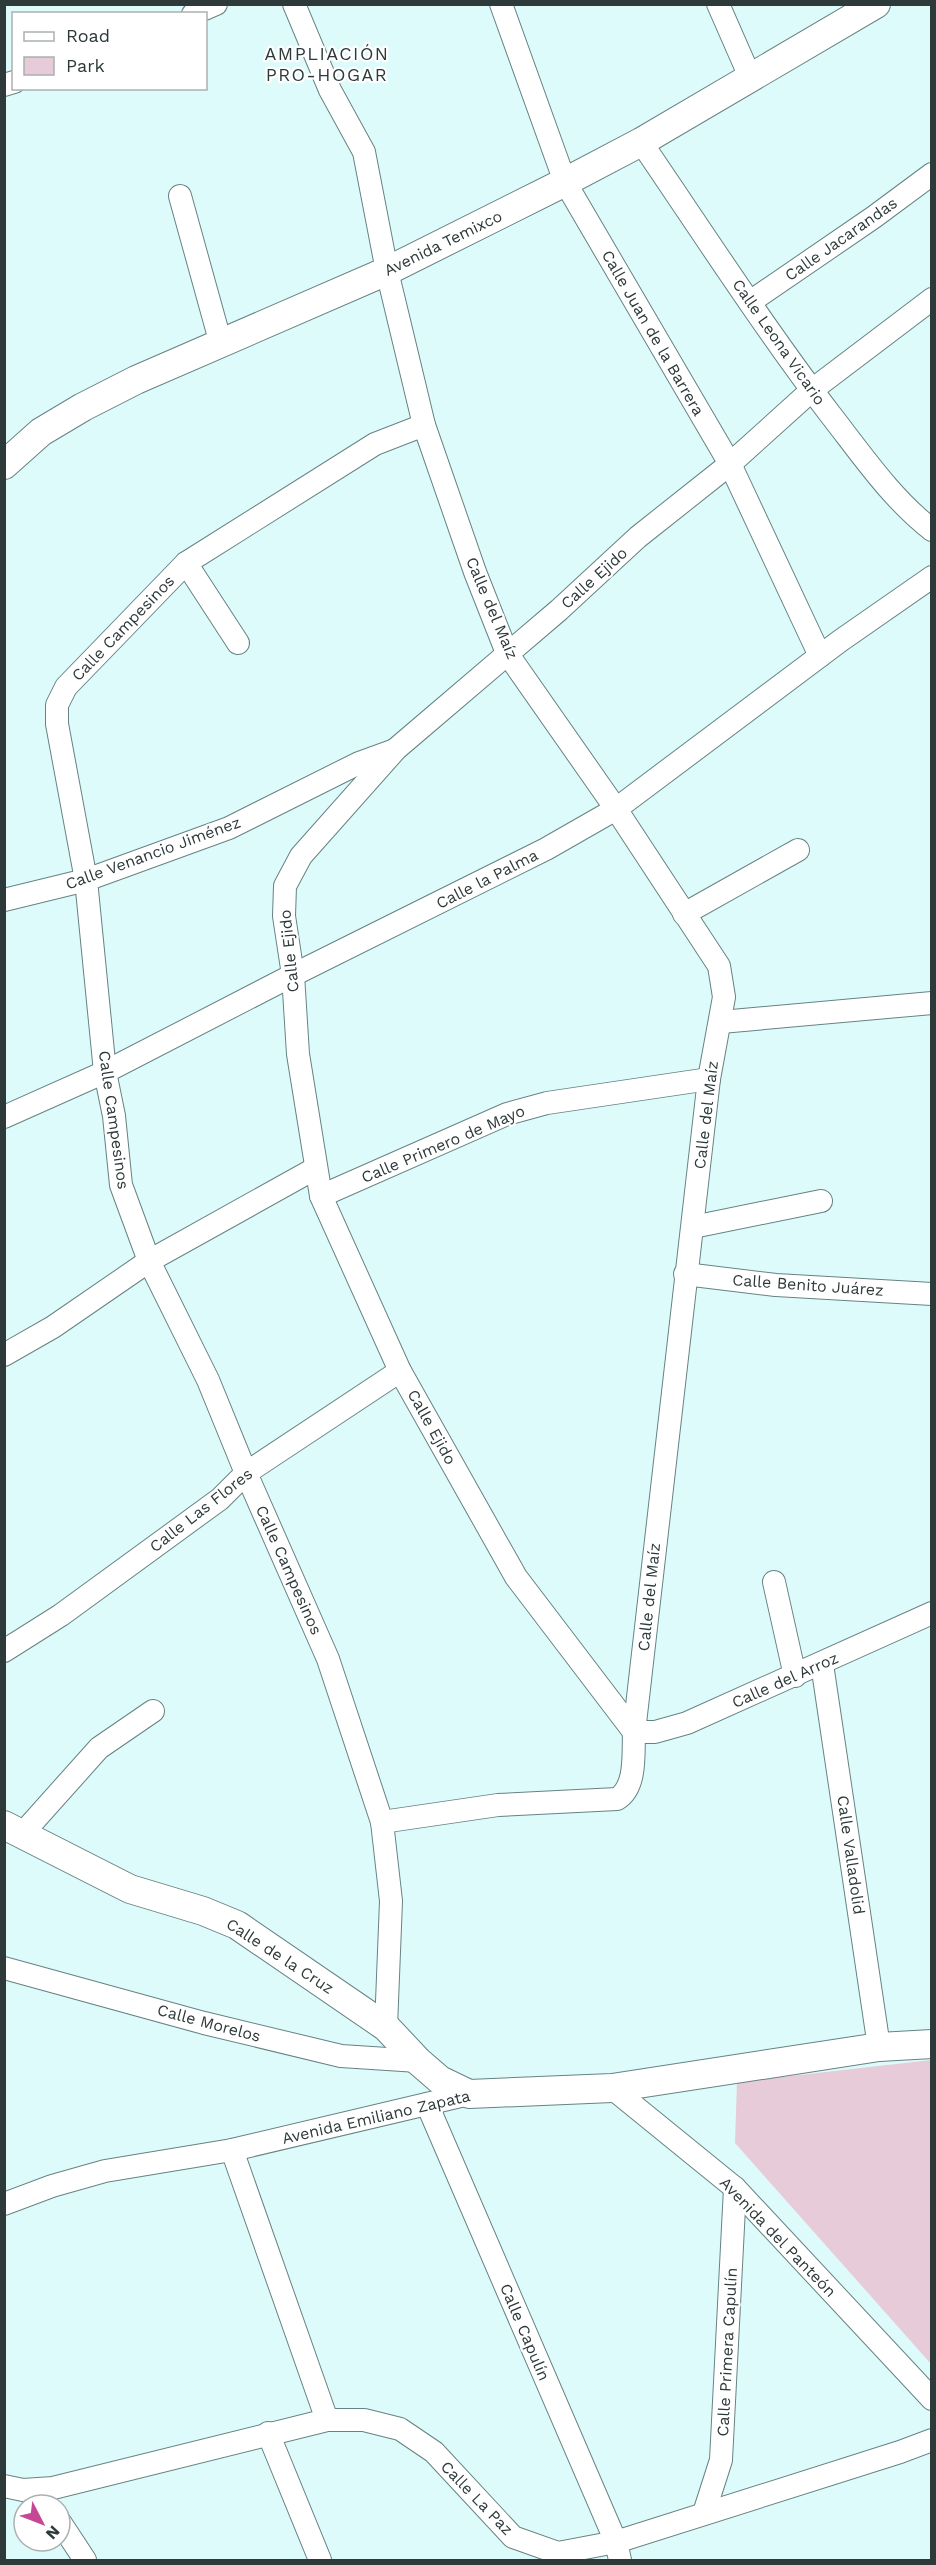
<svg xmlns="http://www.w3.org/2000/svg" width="936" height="2565" viewBox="0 0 936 2565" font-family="'Work Sans',sans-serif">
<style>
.green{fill:#e7cbd9}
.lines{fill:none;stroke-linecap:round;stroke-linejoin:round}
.minor-casing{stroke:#678282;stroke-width:24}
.major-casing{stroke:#678282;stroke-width:30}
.minor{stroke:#fff;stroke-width:22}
.major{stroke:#fff;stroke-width:28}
.labels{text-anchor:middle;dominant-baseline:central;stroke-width:4.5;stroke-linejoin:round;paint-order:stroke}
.street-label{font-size:16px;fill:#2e393a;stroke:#fff}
.neighbourhood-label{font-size:18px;letter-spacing:1.5px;fill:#2e393a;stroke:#fff}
</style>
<rect width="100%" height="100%" fill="#defbfc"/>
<!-- green -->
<polygon class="green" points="931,2060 931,2364 735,2143 737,2082"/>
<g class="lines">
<!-- minor casing -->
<g class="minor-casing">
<g id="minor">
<path d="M 294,4 L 330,90 L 364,152 L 387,271 L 424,425 L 475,572 L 507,653 L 616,809 L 719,966 L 724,997 L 709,1079 L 634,1732 C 633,1753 637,1787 617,1799 L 498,1805 L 382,1822"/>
<polyline points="501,4 565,182 730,464 820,656"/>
<polyline points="718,4 750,77"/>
<polyline points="193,14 216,4"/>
<polyline points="4,85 14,82"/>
<path d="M 641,142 C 703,233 763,326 830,414 C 862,455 891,498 932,530"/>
<polyline points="180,196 221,344"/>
<polyline points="932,299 812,390 730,464 638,537 559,610 396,749 301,856 285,886 284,916 293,975 298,1054 321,1196 400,1371 516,1577 634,1732 655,1732 687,1723 932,1613"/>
<polyline points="750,302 874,217 932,174"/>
<polyline points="186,563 238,643"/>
<polyline points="4,900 86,880 229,828 359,763 392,751"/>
<polyline points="684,914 798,850"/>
<polyline points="721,1022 932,1003"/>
<polyline points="4,1117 105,1072 293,975 546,849 616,809 840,641 932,577"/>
<polyline points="321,1196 507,1114 547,1103 709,1079"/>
<polyline points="693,1227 821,1201"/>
<polyline points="685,1274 776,1285 932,1294"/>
<polyline points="4,1355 53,1327 149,1261 316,1168"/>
<polyline points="774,1582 795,1676"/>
<polyline points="4,1651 61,1615 220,1499 246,1473 400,1371"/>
<polyline points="822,1664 879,2047"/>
<polyline points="23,1833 99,1748 153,1711"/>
<polyline points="4,1968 204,2023 341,2056 418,2061"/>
<polyline points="386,2027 391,1901 382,1822 328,1659 246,1473 208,1380 149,1261 121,1185 114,1116 105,1072 86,880 57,724 57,705 66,687 186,563 375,444 424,425"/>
<polyline points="612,2088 735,2188 932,2399"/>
<polyline points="427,2104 616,2542 620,2560"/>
<polyline points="232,2150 327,2420"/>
<polyline points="4,2204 52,2186 105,2171 232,2150 469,2094"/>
<polyline points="268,2433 320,2560"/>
<polyline points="4,2486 23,2490 53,2488 327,2420 364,2420 400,2429 434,2452 513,2537 558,2553 616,2542 900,2452 932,2440"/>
<polyline points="704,2513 721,2460 735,2188"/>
<polyline points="60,2522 85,2560"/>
</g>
</g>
<!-- major casing -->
<g class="major-casing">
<g id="major">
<polyline points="4,465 41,432 83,407 136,380 387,271 565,182 641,142 876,4"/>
<polyline points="4,1825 130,1889 203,1911 237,1925 386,2027 418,2061 440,2080 469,2094 612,2088 879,2047 932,2044"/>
</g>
</g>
<!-- minor -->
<use href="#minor" class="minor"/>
<!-- major -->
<use href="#major" class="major"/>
</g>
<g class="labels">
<!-- street labels -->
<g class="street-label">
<text transform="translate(841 239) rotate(-35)">Calle Jacarandas</text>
<text transform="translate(443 243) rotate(-26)">Avenida Temixco</text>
<text transform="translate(653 333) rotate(60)">Calle Juan de la Barrera</text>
<text transform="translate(779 342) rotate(55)">Calle Leona Vicario</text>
<text transform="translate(594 578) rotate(-42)">Calle Ejido</text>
<text transform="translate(492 608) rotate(67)">Calle del Maíz</text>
<text transform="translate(123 628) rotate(-46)">Calle Campesinos</text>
<text transform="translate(153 853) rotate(-20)">Calle Venancio Jiménez</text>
<text transform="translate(487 879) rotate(-27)">Calle la Palma</text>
<text transform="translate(289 951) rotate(-96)">Calle Ejido</text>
<text transform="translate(706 1115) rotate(-83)">Calle del Maíz</text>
<text transform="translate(114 1120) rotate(82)">Calle Campesinos</text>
<text transform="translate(443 1144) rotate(-23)">Calle Primero de Mayo</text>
<text transform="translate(808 1285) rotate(4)">Calle Benito Juárez</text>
<text transform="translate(432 1427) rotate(61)">Calle Ejido</text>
<text transform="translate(201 1510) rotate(-38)">Calle Las Flores</text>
<text transform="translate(289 1570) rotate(66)">Calle Campesinos</text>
<text transform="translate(649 1597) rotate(-84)">Calle del Maíz</text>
<text transform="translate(785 1680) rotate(-24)">Calle del Arroz</text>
<text transform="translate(851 1855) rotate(82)">Calle Valladolid</text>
<text transform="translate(280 1956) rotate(33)">Calle de la Cruz</text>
<text transform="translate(209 2023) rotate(15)">Calle Morelos</text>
<text transform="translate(376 2117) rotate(-13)">Avenida Emiliano Zapata</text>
<text transform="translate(778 2237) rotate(46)">Avenida del Panteón</text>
<text transform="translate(525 2332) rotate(67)">Calle Capulín</text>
<text transform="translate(727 2352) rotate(-87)">Calle Primera Capulín</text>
<text transform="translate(477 2498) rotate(46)">Calle La Paz</text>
</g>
<!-- neighbourhood labels -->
<g class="neighbourhood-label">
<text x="327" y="53">AMPLIACIÓN<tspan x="327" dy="21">PRO-HOGAR</tspan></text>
</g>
</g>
<!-- border -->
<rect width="936" height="2565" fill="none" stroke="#2e393a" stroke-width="12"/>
<!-- legend -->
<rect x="12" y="12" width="195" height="78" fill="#ffffff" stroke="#abb0b0" stroke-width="1.5"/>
<rect x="24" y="32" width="30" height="9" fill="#ffffff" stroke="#abb0b0" stroke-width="1.5"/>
<text x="66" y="42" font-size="18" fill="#2e393a">Road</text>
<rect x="24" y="57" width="30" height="18" fill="#e7cbd9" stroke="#abb0b0" stroke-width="1.5"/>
<text x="66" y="72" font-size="18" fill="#2e393a">Park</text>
<!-- north arrow -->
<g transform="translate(42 2523) rotate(132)"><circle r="28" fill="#ffffff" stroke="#abb0b0" stroke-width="1.5"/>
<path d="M0-4.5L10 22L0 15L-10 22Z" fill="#c64895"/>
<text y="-9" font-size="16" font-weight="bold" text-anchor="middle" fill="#2e393a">N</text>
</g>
</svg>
